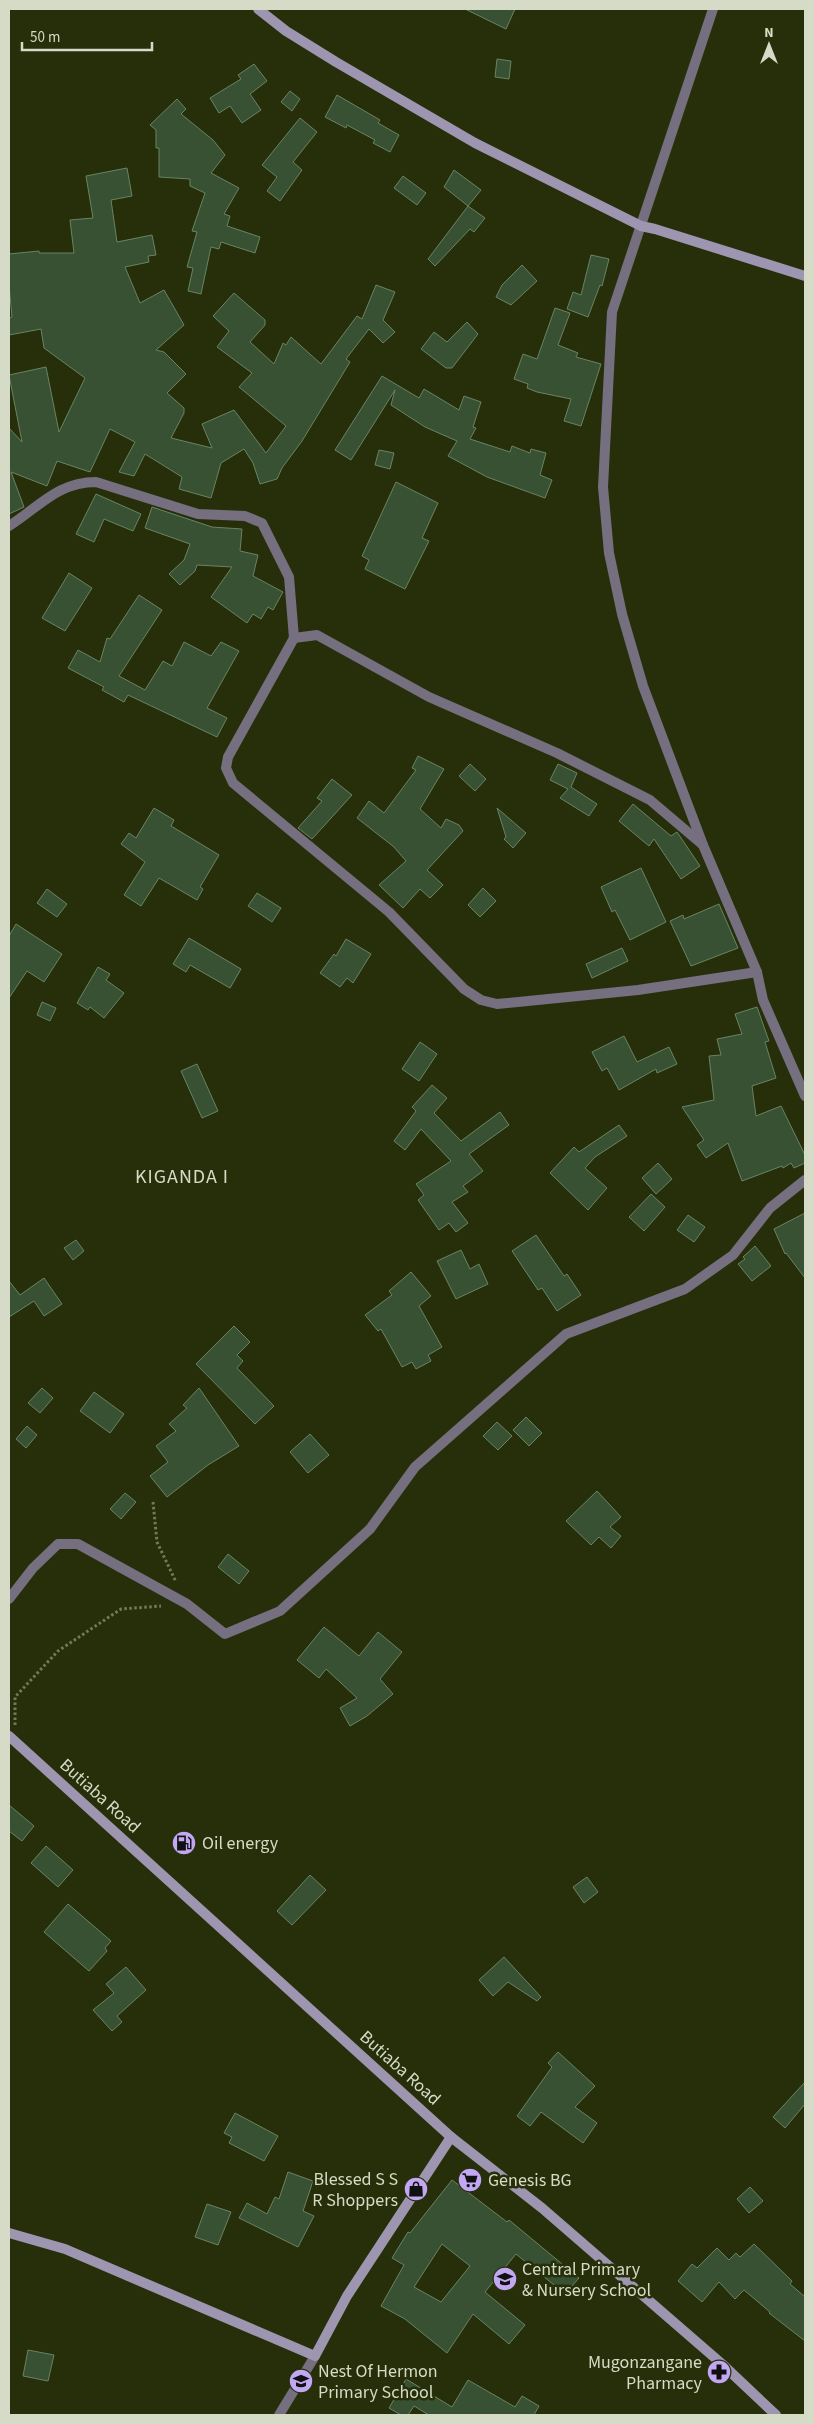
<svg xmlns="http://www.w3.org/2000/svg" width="814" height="2424" viewBox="0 0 814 2424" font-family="'Source Sans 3',sans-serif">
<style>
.building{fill:#385133;stroke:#698463;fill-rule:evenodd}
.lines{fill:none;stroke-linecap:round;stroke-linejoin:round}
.path{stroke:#737a5c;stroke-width:3;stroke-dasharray:2.5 2.5;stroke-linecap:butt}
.street{stroke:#756f80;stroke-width:10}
.secondary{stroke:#9e96b0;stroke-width:10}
.labels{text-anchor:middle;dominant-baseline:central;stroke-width:5;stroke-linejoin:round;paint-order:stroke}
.street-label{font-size:18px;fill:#d5dbc6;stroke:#272f0a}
.poi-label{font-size:18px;fill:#d5dbc6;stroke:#272f0a;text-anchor:start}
.quarter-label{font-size:20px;letter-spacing:1px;fill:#d5dbc6;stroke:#272f0a}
</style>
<rect width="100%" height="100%" fill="#272f0a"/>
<!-- building -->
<g class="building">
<polygon points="465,9 515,9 506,29"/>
<polygon points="497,59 511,61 509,79 495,77"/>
<polygon points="254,64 267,81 250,94 261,110 242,123 230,106 219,113 210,98 241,79 238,75"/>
<polygon points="290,91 300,99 292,111 281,102"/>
<polygon points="337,95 380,120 378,123 399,135 390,152 373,143 375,140 347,125 346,128 325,117"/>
<polygon points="177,99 186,109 181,114 213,140 225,155 211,173 239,188 224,214 230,216 227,226 260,237 255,253 221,242 219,249 211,247 201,294 188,291 193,268 187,267 197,232 192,231 205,193 190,186 190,179 159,177 159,148 156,148 156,130 150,125"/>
<polygon points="300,118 317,132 293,162 302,170 280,201 267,191 277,177 262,165"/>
<polygon points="127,168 132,196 111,200 117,242 152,235 156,255 148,256 149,262 125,267 140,303 164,290 184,325 156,350 164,352 186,374 167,393 184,408 184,413 171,438 212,448 202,424 234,410 266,453 286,426 239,387 252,373 217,347 229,331 213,316 234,293 265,320 265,325 250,342 274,364 283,343 286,345 291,337 321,364 357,316 362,319 376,285 395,292 383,320 395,332 383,343 369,329 346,359 350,362 302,441 282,468 277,479 260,484 253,463 244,449 221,463 211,498 179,489 182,477 145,454 134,476 119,472 135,442 110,429 90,472 57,461 47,486 11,472 24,507 9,514 9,428 22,442 9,375 46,367 59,432 85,378 44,348 41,329 9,335 9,318 12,317 9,285 9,254 39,251 39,253 74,253 70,220 93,218 86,176"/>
<polygon points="454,170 481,190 468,206 444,187"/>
<polygon points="403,176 426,193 417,205 394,188"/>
<polygon points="468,206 485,218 474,232 470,229 435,266 428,259"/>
<polygon points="591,255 609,259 602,286 600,285 588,317 567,309 573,292 581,295"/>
<polygon points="522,265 537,281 511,305 496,297 502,285"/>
<polygon points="555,308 570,313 558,345 578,353 576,357 601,364 581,426 564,421 571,399 537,392 527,388 528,384 514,379 523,354 537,359"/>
<polygon points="467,322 478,334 452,368 446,368 421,349 434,332 447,342"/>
<polygon points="382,376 419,398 424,389 459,410 464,396 481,402 473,427 476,428 470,439 510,452 512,446 530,453 531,449 546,453 540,475 552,480 545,498 487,477 448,456 457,441 425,427 391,405 395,390 351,460 335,450"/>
<polygon points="379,450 394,453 390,469 375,465"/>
<polygon points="396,482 438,503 422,538 429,541 405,589 365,569 369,560 362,556"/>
<polygon points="96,494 141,514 133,531 104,519 94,542 76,534"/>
<polygon points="152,507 212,527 242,529 240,551 258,555 253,576 283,592 273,610 268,607 261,619 253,614 247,623 211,597 232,567 197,565 195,571 180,585 169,574 184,560 190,544 145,528"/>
<polygon points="69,573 92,588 65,631 42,618"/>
<polygon points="139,595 162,610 119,676 145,690 163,661 172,666 184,642 211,656 221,642 239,651 207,708 227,718 217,737 128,695 124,702 102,690 104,687 68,668 78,650 100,662 107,638 110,639"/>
<polygon points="418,756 444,769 420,809 441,828 446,819 459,825 463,831 427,870 443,885 430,898 420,889 403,908 379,885 406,861 394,847 357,818 369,801 384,813 416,770 412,768"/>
<polygon points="470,764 486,779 475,791 459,776"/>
<polygon points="558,764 577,773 571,787 597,804 589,816 560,798 568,789 550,780"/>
<polygon points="332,779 352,795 312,839 298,828 322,801 317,798"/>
<polygon points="633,804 671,836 677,832 700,866 681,879 654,839 649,846 619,821"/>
<polygon points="154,808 174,820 171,826 219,855 200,887 203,889 197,900 159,878 141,906 124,895 145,862 121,844 129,833 136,838"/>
<polygon points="497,808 526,833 513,848 504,839 506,837"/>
<polygon points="641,868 666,922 630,940 615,910 612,912 601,887"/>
<polygon points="483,888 496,901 480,917 468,905"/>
<polygon points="47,889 67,904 57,917 37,903"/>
<polygon points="257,893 281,908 272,922 248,906"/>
<polygon points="719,904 738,948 691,966 670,921 683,915 684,919"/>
<polygon points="16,924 62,954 44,982 27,971 9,998 9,936"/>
<polygon points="189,938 241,969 230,988 190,965 186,972 173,964"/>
<polygon points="346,939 371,954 353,983 347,978 340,987 320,973 334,954 336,956"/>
<polygon points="622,948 628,961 592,978 586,964"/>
<polygon points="98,967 110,974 106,980 124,993 104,1018 90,1007 88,1010 77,1003"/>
<polygon points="42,1002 56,1008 50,1021 37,1015"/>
<polygon points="757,1007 769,1041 765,1042 776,1078 752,1086 756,1116 781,1106 805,1155 805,1163 794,1168 791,1163 783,1168 782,1166 742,1181 728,1143 706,1158 697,1145 704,1140 682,1107 714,1100 709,1056 721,1055 717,1039 742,1034 735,1014"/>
<polygon points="624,1036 637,1062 669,1047 677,1064 657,1073 656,1069 619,1090 607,1068 602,1071 592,1052"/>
<polygon points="420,1042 437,1054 419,1081 402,1069"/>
<polygon points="197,1064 218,1111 202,1118 181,1071"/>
<polygon points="432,1085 447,1098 434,1113 461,1141 500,1112 509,1125 469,1154 483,1171 463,1186 468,1192 452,1202 468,1223 456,1232 449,1223 439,1230 418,1200 424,1195 416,1184 451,1161 421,1129 405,1150 394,1141 416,1111 412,1107"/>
<polygon points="619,1125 627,1136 595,1157 585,1168 607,1188 588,1210 550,1173 574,1147 579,1152"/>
<polygon points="658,1163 672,1179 656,1194 642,1178"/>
<polygon points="651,1194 665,1207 644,1231 629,1217"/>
<polygon points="805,1213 805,1278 786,1253 785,1254 774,1229"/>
<polygon points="688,1215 705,1227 694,1242 677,1230"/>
<polygon points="536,1235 564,1276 567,1274 581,1295 557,1311 542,1288 538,1290 512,1251"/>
<polygon points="76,1240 84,1251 73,1260 64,1248"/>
<polygon points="755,1246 771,1266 752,1281 738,1264 745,1259 743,1257"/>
<polygon points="461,1250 470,1269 479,1264 488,1284 456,1299 437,1261"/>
<polygon points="411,1272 431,1296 419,1306 442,1347 428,1355 431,1361 416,1369 412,1362 402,1367 381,1329 378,1331 365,1315 392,1295 389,1291"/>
<polygon points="44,1278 62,1304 44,1316 34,1301 9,1317 9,1281 20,1295"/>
<polygon points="234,1326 250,1342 237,1355 243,1361 237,1368 274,1406 255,1424 196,1364"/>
<polygon points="42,1388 53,1398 40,1413 28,1403"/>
<polygon points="199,1388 239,1446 208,1465 167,1497 150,1476 168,1462 156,1446 176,1431 169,1424 187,1408 183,1405"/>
<polygon points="94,1392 124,1414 110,1433 80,1411"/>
<polygon points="526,1417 542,1433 529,1446 513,1430"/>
<polygon points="497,1422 512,1436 498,1450 483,1436"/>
<polygon points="27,1426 37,1435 26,1448 16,1439"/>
<polygon points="310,1434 329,1455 308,1473 290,1452"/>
<polygon points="597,1491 621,1517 610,1527 621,1536 611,1548 599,1537 591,1545 566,1521"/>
<polygon points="125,1493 136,1502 121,1519 110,1509"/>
<polygon points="228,1554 249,1571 239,1584 218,1567"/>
<polygon points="324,1627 359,1656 378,1632 402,1652 380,1679 393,1694 367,1716 350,1726 340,1708 357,1698 326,1669 319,1678 297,1660"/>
<polygon points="9,1805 34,1826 22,1841 9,1831"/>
<polygon points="46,1846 73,1870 58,1887 31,1863"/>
<polygon points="310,1875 326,1890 292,1925 277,1911"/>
<polygon points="587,1877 598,1892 584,1903 573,1887"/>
<polygon points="68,1904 111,1941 105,1948 107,1951 89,1971 44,1932"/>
<polygon points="504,1957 541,1997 537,2001 508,1982 493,1996 479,1980"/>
<polygon points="126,1967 146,1990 117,2016 122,2022 112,2031 93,2010 114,1993 106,1984"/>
<polygon points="558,2052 595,2086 575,2107 597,2123 583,2143 541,2112 530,2126 517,2116 552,2067 548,2063"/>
<polygon points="805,2082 805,2104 785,2128 773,2117"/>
<polygon points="235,2113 278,2136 264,2161 229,2143 232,2137 224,2133"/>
<polygon points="288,2172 313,2181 303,2211 314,2216 298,2247 239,2218 247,2203 267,2214 275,2197 279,2199"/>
<path d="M 452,2180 L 507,2222 L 509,2220 L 579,2278 L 565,2294 L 516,2254 L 485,2292 L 525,2325 L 509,2344 L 473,2314 L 447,2353 L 405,2319 L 381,2306 L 404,2265 L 392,2258 L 408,2232 L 410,2233 ZM 442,2244 L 470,2266 L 441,2302 L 414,2287 Z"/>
<polygon points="750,2187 763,2201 749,2213 737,2199"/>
<polygon points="207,2204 231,2212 218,2245 195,2237"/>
<polygon points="754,2244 792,2281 790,2284 805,2297 805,2341 769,2313 770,2312 744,2290 735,2299 719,2282 702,2302 678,2281 692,2264 697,2268 717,2248 729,2260 736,2253 740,2257"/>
<polygon points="28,2350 54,2355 48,2381 23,2376"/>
<polygon points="406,2379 452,2407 468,2380 515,2407 522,2396 539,2406 534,2415 429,2415 414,2406 408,2415 401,2415 389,2408"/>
</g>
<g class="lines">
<!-- path -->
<g class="path">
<polyline points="153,1502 157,1542 176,1582"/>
<polyline points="15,1725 15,1697 58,1651 121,1609 161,1606"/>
</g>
<!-- street -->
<g class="street">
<polyline points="713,9 612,312 603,487 609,553 622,614 643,686 703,845 757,972 763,1000 805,1096"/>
<path d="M 9,526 C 39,507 58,482 96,482 L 198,514 L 245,516 L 262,523 L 289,577 L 294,638"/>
<polyline points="703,845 650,800 557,753 429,697 317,635 294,638 228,757 226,768 233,783 389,912 464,989 481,1000 497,1004 638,990 757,972"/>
<polyline points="9,1599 33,1568 58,1544 78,1544 187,1604 225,1634 280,1611 370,1529 415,1467 566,1334 685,1289 733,1255 770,1208 805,1180"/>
<polyline points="279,2415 315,2356"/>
</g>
<!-- secondary -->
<g class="secondary">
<polyline points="258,9 286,31 336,62 475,143 641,226 655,229 805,276"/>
<polyline points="9,1736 451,2137 542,2208 722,2364 776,2415"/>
<polyline points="9,2233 65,2249 315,2356 347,2296 451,2137"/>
</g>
</g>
<!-- icons -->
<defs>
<g id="fuel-disc" transform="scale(1.25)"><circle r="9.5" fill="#c2a7f2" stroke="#272f0a"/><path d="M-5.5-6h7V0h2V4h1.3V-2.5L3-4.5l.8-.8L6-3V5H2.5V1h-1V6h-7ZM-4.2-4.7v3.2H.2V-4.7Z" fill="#111"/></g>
<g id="supermarket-disc" transform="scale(1.25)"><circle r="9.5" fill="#c2a7f2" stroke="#272f0a"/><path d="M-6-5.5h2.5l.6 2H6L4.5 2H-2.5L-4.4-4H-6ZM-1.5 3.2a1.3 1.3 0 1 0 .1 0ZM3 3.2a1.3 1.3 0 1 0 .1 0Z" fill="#111"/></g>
<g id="shop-disc" transform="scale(1.25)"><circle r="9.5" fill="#c2a7f2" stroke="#272f0a"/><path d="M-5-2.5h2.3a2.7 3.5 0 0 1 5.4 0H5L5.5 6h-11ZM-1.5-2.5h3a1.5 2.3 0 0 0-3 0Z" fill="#111"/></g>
<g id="school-disc" transform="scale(1.25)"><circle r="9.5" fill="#c2a7f2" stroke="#272f0a"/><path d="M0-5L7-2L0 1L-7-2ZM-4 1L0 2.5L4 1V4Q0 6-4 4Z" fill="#111"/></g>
<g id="pharmacy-disc" transform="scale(1.25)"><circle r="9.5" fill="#c2a7f2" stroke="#272f0a"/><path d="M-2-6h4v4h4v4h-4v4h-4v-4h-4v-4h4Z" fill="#111"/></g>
</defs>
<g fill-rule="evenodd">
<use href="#fuel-disc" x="184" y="1843"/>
<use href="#supermarket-disc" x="470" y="2180"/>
<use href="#shop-disc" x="416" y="2189"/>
<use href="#school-disc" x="505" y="2279"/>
<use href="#pharmacy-disc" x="719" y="2372"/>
<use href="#school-disc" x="301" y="2381"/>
</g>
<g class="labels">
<!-- street labels -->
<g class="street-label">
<text transform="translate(100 1796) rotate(42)">Butiaba Road</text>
<text transform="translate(400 2068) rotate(42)">Butiaba Road</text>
</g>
<!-- poi labels -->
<g class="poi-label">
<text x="202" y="1843">Oil energy</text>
<text x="398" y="2179" text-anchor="end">Blessed S S<tspan x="398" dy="21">R Shoppers</tspan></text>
<text x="488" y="2180">Genesis BG</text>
<text x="522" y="2269">Central Primary<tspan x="522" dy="21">&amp; Nursery School</tspan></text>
<text x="702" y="2362" text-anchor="end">Mugonzangane<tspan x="702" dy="21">Pharmacy</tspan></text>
<text x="318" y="2371">Nest Of Hermon<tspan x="318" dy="21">Primary School</tspan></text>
</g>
<!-- quarter labels -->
<g class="quarter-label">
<text x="182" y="1177">KIGANDA I</text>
</g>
</g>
<!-- border -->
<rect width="814" height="2424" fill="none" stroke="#d5dbc6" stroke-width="20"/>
<!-- north arrow -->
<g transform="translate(769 45)" stroke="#272f0a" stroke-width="4" paint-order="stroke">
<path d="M0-4L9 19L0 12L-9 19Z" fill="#d5dbc6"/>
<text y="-8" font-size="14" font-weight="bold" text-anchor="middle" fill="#d5dbc6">N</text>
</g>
<!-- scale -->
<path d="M22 42v8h130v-8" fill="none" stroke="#d5dbc6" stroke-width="2.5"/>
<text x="30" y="42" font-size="15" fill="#d5dbc6" stroke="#272f0a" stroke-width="4" paint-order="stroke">50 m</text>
</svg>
